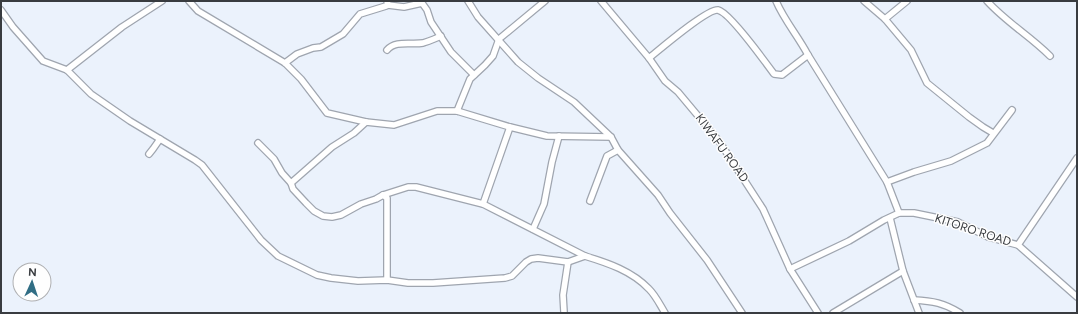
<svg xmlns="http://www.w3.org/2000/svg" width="1078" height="314" viewBox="0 0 1078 314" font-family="Figtree,sans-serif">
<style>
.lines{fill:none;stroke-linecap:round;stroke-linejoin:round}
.street-casing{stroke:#9fa5af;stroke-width:8}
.street{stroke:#fff;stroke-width:5.5}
.labels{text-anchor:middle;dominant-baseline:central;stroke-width:3;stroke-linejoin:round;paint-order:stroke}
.street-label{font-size:12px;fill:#393c40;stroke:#fefefe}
</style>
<rect width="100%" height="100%" fill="#ebf2fc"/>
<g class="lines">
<!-- street casing -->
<g class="street-casing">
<g id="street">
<polyline points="189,1 198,11 285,63 301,79 327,113 366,122"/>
<polyline points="468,1 478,17 518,62 538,78 574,102 611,137 618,150 658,195 670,213 707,260 742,313"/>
<polyline points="601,1 649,58 665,81 678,92 719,141 763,209 790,269 818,313"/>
<path d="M 776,1 C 784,20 798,36 808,55 L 887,182 L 899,213"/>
<polyline points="864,1 885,19 911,50 927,83 969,117 983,127 993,133"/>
<path d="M 987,1 C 1006,22 1030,36 1050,56"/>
<polyline points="388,5 404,7 422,3 427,10 431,22 451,52 474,75"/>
<polyline points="1,10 13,27 43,61 67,70 91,94 130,121 195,160 202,165 261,240 278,256 317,275 331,278 358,281 387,280 408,283 433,283 505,278 512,276 526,262 531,259 538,258 568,262 585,256"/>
<polyline points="885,19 907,1"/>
<path d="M 387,50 C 395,40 411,45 423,43 C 429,41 435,39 441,36"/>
<path d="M 649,58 C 659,50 708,8 718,10 C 729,12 766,63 774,74 L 782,75 L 808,55"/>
<polyline points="285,63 297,54 313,48 321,47 343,34 360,14 386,6 388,5 387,1"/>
<polyline points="67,70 122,27 162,1"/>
<polyline points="457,111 470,79 485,65 493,56 499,39 545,1"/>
<path d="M 258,143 L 274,159 L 282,173 L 291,183 L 293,189 L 306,203 L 314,211 L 323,216 L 332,217 L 341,215 L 361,204 L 376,199 L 383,195 L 408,187 L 416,187 L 483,204 L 585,256 C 608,263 632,271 649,289 C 656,296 660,305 665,313"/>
<polyline points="149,154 153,149 160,139"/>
<polyline points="887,182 914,172 951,161 987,143 1012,110"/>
<polyline points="291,183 332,147 354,133 366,122 394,125 437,111 457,111 510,127 547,136 611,137"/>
<polyline points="383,195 387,198 387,280"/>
<polyline points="590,201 607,156 618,150"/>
<polyline points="483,204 510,127"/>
<polyline points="890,218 903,271 919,313"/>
<polyline points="533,229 544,204 552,162 559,136"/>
<polyline points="1018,245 1077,158"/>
<polyline points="790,269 849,241 884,220 899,213 914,213 958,222 988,237 1018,245 1077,297"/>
<path d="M 914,300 C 933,301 944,303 960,313"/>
<polyline points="564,312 563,295 568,262"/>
<polyline points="833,313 903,271"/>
</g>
</g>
<!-- street -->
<use href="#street" class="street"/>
</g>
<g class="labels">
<!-- street labels -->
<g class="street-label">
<text transform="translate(722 148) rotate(54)">KIWAFU ROAD</text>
<text transform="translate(973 230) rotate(18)">KITORO ROAD</text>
</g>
</g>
<!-- border -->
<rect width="1078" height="314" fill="none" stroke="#393c40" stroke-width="4"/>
<!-- north arrow -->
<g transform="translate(32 282) rotate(3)"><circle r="19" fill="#fefefe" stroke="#afb0b2"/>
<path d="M0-3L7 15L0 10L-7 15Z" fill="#306d84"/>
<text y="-6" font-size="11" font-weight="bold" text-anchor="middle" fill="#393c40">N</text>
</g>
</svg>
